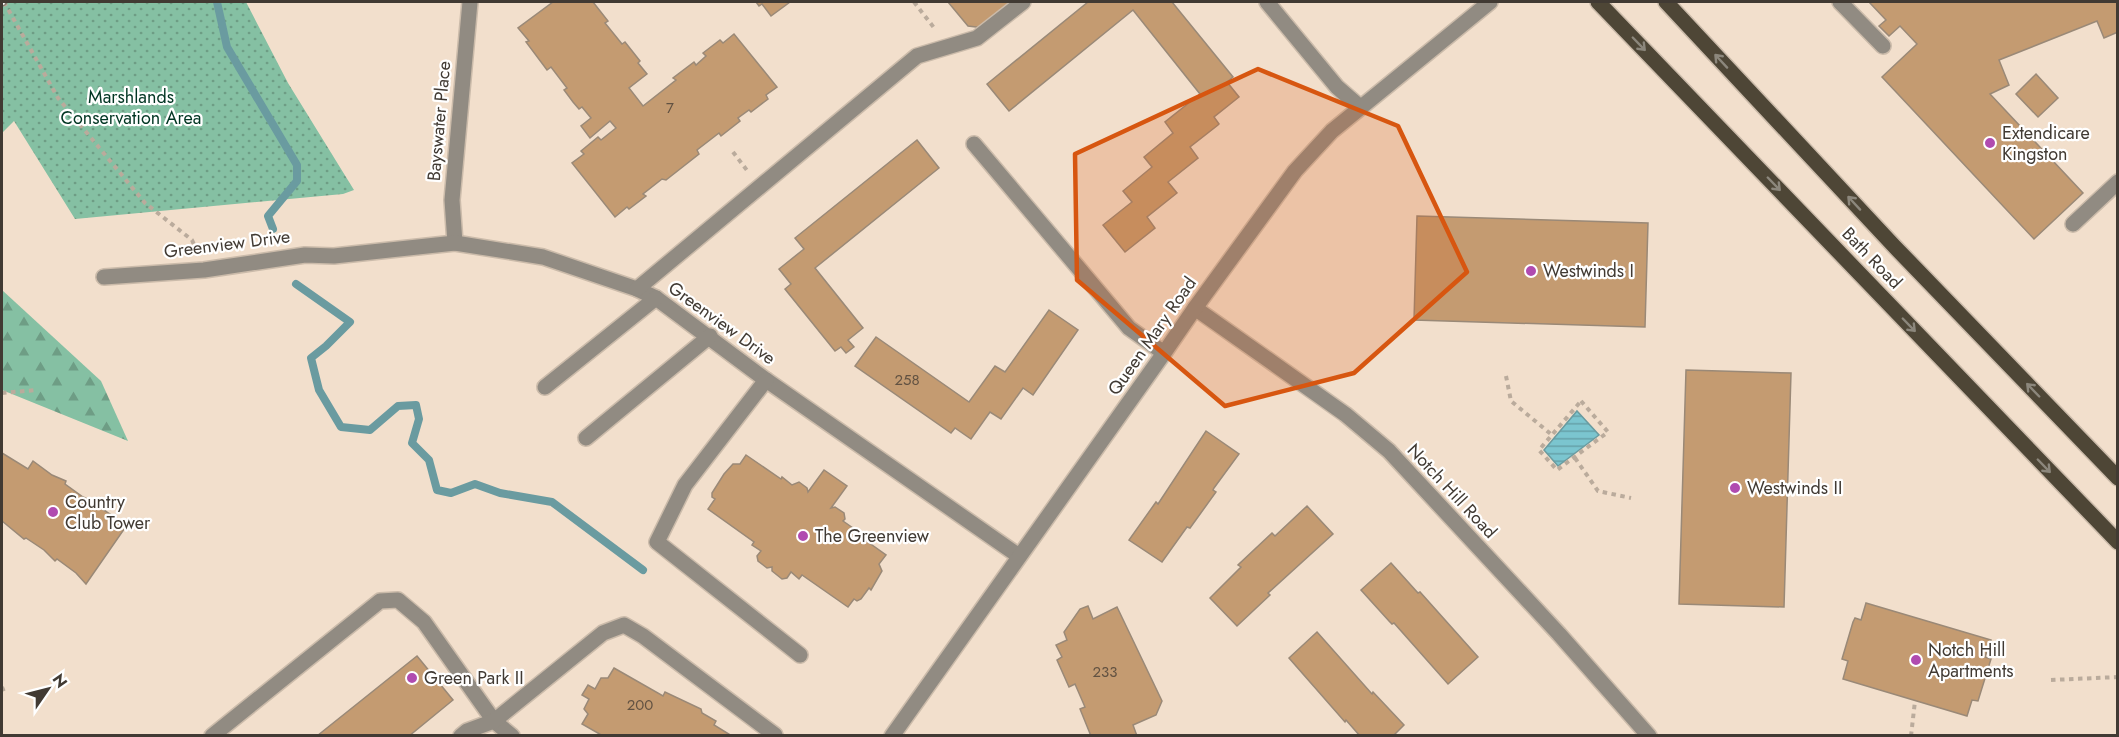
<svg xmlns="http://www.w3.org/2000/svg" width="2119" height="737" viewBox="0 0 2119 737" font-family="Jost,sans-serif">
<style>
.forest{fill:url(#forest-firs)}
.park{fill:url(#park-dots)}
.water{fill:url(#water-rules);stroke:#6a9ba0;stroke-width:1.5}
.lines{fill:none;stroke-linecap:round;stroke-linejoin:round}
.stream{stroke:#6a9ba0;stroke-width:8}
.building{fill:#c49b71;stroke:#9a8977;stroke-width:1.5}
.minor-casing{stroke:#cbbbaa;stroke-width:18}
.major-casing{stroke:#cbbbaa;stroke-width:18}
.path{stroke:#baab9c;stroke-width:4;stroke-dasharray:4.5 4.5;stroke-linecap:butt}
.minor{stroke:#918b82;stroke-width:15}
.major{stroke:#4e4636;stroke-width:15}
.rail-casing{stroke:#867a6f;stroke-width:7}
.rail{stroke:#fff;stroke-width:4.5;stroke-dasharray:14;stroke-linecap:butt}
.oneway{stroke:#8c877c}
.marked{fill:#d75610;fill-opacity:0.2;stroke:#d75610;stroke-width:4.5;stroke-linejoin:round}
.poi-dot{fill:#b04bb0;stroke:#fff;stroke-width:2}
.labels{text-anchor:middle;dominant-baseline:central;stroke-width:4.5;stroke-linejoin:round;paint-order:stroke}
.number-label{font-size:15px;fill:#625242}
.park-label{font-size:18px;fill:#003522;stroke:#fff}
.street-label{font-size:18px;fill:#413a33;stroke:#fff}
.poi-label{font-size:18px;fill:#413a33;stroke:#fff;text-anchor:start}
</style>
<defs>
<pattern id="forest-firs" width="22" height="20" patternUnits="userSpaceOnUse" patternTransform="scale(1.5)"><rect width="22" height="20" fill="#85c0a3"/><path d="M5 1l3.5 6h-7zM16 11l3.5 6h-7z" fill="#6e9d85"/></pattern>
<pattern id="park-dots" width="8" height="8" patternUnits="userSpaceOnUse" patternTransform="scale(1.5)"><rect width="8" height="8" fill="#85c0a3"/><path d="M2 2h.1M6 6h.1" fill="none" stroke="#6e9d85" stroke-width="1.8" stroke-linecap="round"/></pattern>
<pattern id="water-rules" width="6" height="5" patternUnits="userSpaceOnUse" patternTransform="scale(1.5)"><rect width="6" height="5" fill="#7bc5cf"/><path d="M0 2.5h6" fill="none" stroke="#66a1a9"/></pattern>
</defs>
<rect width="100%" height="100%" fill="#f2dfcc"/>
<!-- forest -->
<polygon class="forest" points="2,290 101,381 128,441 2,390"/>
<!-- park -->
<polygon class="park" points="2,2 246,2 288,83 354,190 343,194 75,219 14,121 2,133"/>
<!-- water -->
<polygon class="water" points="1577,411 1599,435 1558,466 1544,450"/>
<g class="lines">
<!-- stream -->
<g class="stream">
<polyline points="217,2 227,47 297,165 297,181 268,216 273,229"/>
<polyline points="296,284 350,322 326,346 311,358 319,390 341,427 370,430 398,406 416,405 419,419 412,443 429,460 437,490 451,493 475,484 500,493 552,502 643,570"/>
</g>
</g>
<!-- building -->
<g class="building">
<polygon points="553,2 593,2 608,21 605,23 622,44 625,42 640,61 638,63 647,74 629,88 643,106 676,80 673,78 694,62 696,65 706,56 703,53 720,40 723,43 734,34 777,87 766,95 768,99 751,112 749,110 738,118 740,121 721,136 719,133 697,150 699,154 666,180 662,179 643,194 646,196 629,209 627,207 615,217 572,163 584,154 581,151 598,137 601,140 616,128 610,121 590,138 581,126 591,118 582,107 579,109 573,102 564,90 567,88 551,67 547,70 526,42 529,41 518,28"/>
<polygon points="756,2 790,2 771,16 762,4 759,6"/>
<polygon points="948,2 1017,2 984,28 968,26"/>
<polygon points="1088,2 1172,2 1233,77 1227,82 1239,97 1214,117 1219,124 1218,125 1190,147 1198,158 1168,182 1177,193 1147,217 1155,228 1125,252 1103,225 1132,202 1123,191 1152,167 1144,157 1173,133 1165,122 1200,94 1133,10 1009,111 987,84"/>
<polygon points="1869,2 2118,2 2118,32 2104,38 2097,21 1999,60 2009,85 1990,94 2083,193 2034,239 1882,77 1917,44 1900,26 1889,36 1879,26 1886,20"/>
<polygon points="2036,74 2058,98 2038,117 2016,94"/>
<polygon points="917,140 939,168 815,268 863,328 848,340 854,347 846,353 841,347 835,351 785,289 791,284 779,269 804,249 795,238"/>
<polygon points="1417,216 1648,223 1645,327 1414,320"/>
<polygon points="1049,310 1078,330 1033,395 1023,388 1001,419 990,412 971,439 955,428 951,433 855,366 876,337 969,402 995,366 1005,372"/>
<polygon points="1686,370 1791,373 1784,607 1679,604"/>
<polygon points="1206,431 1239,454 1214,488 1213,490 1216,492 1190,528 1187,527 1162,562 1129,540 1156,502 1158,504"/>
<polygon points="2,453 28,469 33,461 52,475 66,481 65,484 83,497 97,503 96,505 127,525 86,584 76,573 57,559 55,561 44,550 26,538 24,539 2,521"/>
<polygon points="746,455 781,479 782,477 792,485 799,482 807,488 808,492 824,470 847,486 831,508 835,507 844,513 845,519 843,521 853,528 851,530 886,555 879,564 882,571 871,590 869,588 861,599 857,601 854,599 848,607 802,575 799,579 791,572 787,578 782,579 772,571 772,567 767,568 758,561 757,556 761,551 752,545 754,542 708,509 715,499 712,497 712,493 724,474 733,464 740,464"/>
<polygon points="1307,506 1333,534 1268,593 1270,595 1237,626 1210,598 1241,567 1238,565 1272,533 1275,536"/>
<polygon points="1391,563 1418,593 1420,592 1478,657 1448,684 1394,623 1392,624 1389,621 1361,590"/>
<polygon points="1866,603 1991,640 1985,657 1991,659 1978,701 1972,700 1967,716 1843,679 1848,661 1842,659 1853,622 1855,618 1861,620"/>
<polygon points="1088,606 1093,619 1117,607 1162,701 1156,715 1133,725 1137,736 1091,736 1080,709 1085,707 1075,684 1069,687 1057,660 1062,657 1056,645 1067,640 1064,632 1080,609"/>
<polygon points="1317,632 1372,694 1373,692 1404,725 1393,736 1360,736 1346,720 1345,722 1289,658"/>
<polygon points="417,656 453,700 409,736 317,736"/>
<polygon points="614,668 663,696 665,692 701,709 702,713 716,721 714,725 732,736 603,736 582,724 588,714 584,709 589,699 582,695 588,685 595,689 601,678 608,678"/>
</g>
<g class="lines">
<!-- minor casing -->
<g class="minor-casing">
<g id="minor">
<polyline points="1267,2 1337,87 1360,107"/>
<polyline points="1840,2 1883,46"/>
<polyline points="974,144 1129,328 1164,353"/>
<polyline points="2073,224 2118,182"/>
<polyline points="455,243 452,200 470,2"/>
<polyline points="104,277 204,270 305,255 334,256 455,243 543,257 637,289 656,298 766,380 1019,556"/>
<polyline points="637,289 917,56 977,38 1023,2"/>
<polyline points="1195,308 1345,414 1389,451 1559,634 1649,736"/>
<polyline points="766,380 685,485 657,542 800,655"/>
<polyline points="545,387 656,298"/>
<polyline points="586,438 710,336"/>
<polyline points="212,736 380,601 398,600 424,622 494,721 512,736"/>
<polyline points="461,736 467,731 494,721 603,633 624,625 643,636 775,735"/>
<polyline points="892,736 1164,353 1195,308 1295,171 1332,131 1490,2"/>
</g>
</g>
<!-- major casing -->
<g class="major-casing">
<g id="major">
<polyline points="1598,2 2118,542"/>
<polyline points="1666,2 1894,246 2118,478"/>
</g>
</g>
<!-- path -->
<g class="path">
<polyline points="4,2 58,98 145,203 192,240 197,252"/>
<polyline points="914,2 935,29"/>
<polyline points="733,152 749,173"/>
<polyline points="1506,376 1511,401 1552,435"/>
<polyline points="2,393 37,390"/>
<polygon points="1581,401 1608,432 1557,470 1539,450"/>
<polyline points="1575,458 1598,491 1631,498"/>
<polyline points="2051,680 2118,677"/>
<polyline points="2,687 4,692"/>
<polyline points="1911,736 1915,701"/>
</g>
<!-- minor -->
<use href="#minor" class="minor"/>
<!-- major -->
<use href="#major" class="major"/>
<!-- rail casing -->
<g class="rail-casing">
<polyline id="rail" points="2,3 4,2"/>
</g>
<!-- rail -->
<use href="#rail" class="rail"/>
</g>
<!-- one-way arrows -->
<defs><path id="oneway-shaft" d="M-6 0H5M1.5-3L5.5 0L1.5 3" fill="none" stroke-width="1.6" stroke-linecap="round" stroke-linejoin="round" transform="scale(1.5)"/></defs>
<g class="oneway">
<use href="#oneway-shaft" transform="translate(1639 44) rotate(46)"/>
<use href="#oneway-shaft" transform="translate(1721 61) rotate(-133)"/>
<use href="#oneway-shaft" transform="translate(1774 184) rotate(46)"/>
<use href="#oneway-shaft" transform="translate(1854 203) rotate(-133)"/>
<use href="#oneway-shaft" transform="translate(1909 325) rotate(46)"/>
<use href="#oneway-shaft" transform="translate(2033 390) rotate(-134)"/>
<use href="#oneway-shaft" transform="translate(2044 466) rotate(46)"/>
</g>
<!-- marked area -->
<path class="marked" d="M 1258,69 L 1398,126 L 1467,272 L 1354,373 L 1225,406 L 1077,280 L 1075,154 Z"/>
<!-- markers -->
<g class="poi-dot">
<circle cx="1990" cy="143" r="6"/>
<circle cx="1531" cy="271" r="6"/>
<circle cx="1735" cy="488" r="6"/>
<circle cx="53" cy="512" r="6"/>
<circle cx="803" cy="536" r="6"/>
<circle cx="1916" cy="660" r="6"/>
<circle cx="412" cy="678" r="6"/>
</g>
<g class="labels">
<!-- number labels -->
<g class="number-label">
<text x="670" y="108">7</text>
<text x="907" y="380">258</text>
<text x="1105" y="672">233</text>
<text x="640" y="705">200</text>
</g>
<!-- park labels -->
<g class="park-label">
<text x="131" y="97">Marshlands<tspan x="131" dy="21">Conservation Area</tspan></text>
</g>
<!-- street labels -->
<g class="street-label">
<text transform="translate(439 121) rotate(-85)">Bayswater Place</text>
<text transform="translate(227 244) rotate(-7)">Greenview Drive</text>
<text transform="translate(1872 258) rotate(46)">Bath Road</text>
<text transform="translate(722 323) rotate(36)">Greenview Drive</text>
<text transform="translate(1152 336) rotate(-55)">Queen Mary Road</text>
<text transform="translate(1452 491) rotate(47)">Notch Hill Road</text>
</g>
<!-- poi labels -->
<g class="poi-label">
<text x="2002" y="133">Extendicare<tspan x="2002" dy="21">Kingston</tspan></text>
<text x="1543" y="271">Westwinds I</text>
<text x="1747" y="488">Westwinds II</text>
<text x="65" y="502">Country<tspan x="65" dy="21">Club Tower</tspan></text>
<text x="815" y="536">The Greenview</text>
<text x="1928" y="650">Notch Hill<tspan x="1928" dy="21">Apartments</tspan></text>
<text x="424" y="678">Green Park II</text>
</g>
</g>
<!-- border -->
<rect width="2119" height="737" fill="none" stroke="#413a33" stroke-width="6"/>
<!-- north arrow -->
<g transform="translate(48 689) rotate(55)" stroke="#ffffff" stroke-width="4.5" paint-order="stroke">
<path d="M0-4.5L10 22L0 15L-10 22Z" fill="#413a33"/>
<text y="-9" font-size="16" font-weight="bold" text-anchor="middle" fill="#413a33">N</text>
</g>
</svg>
